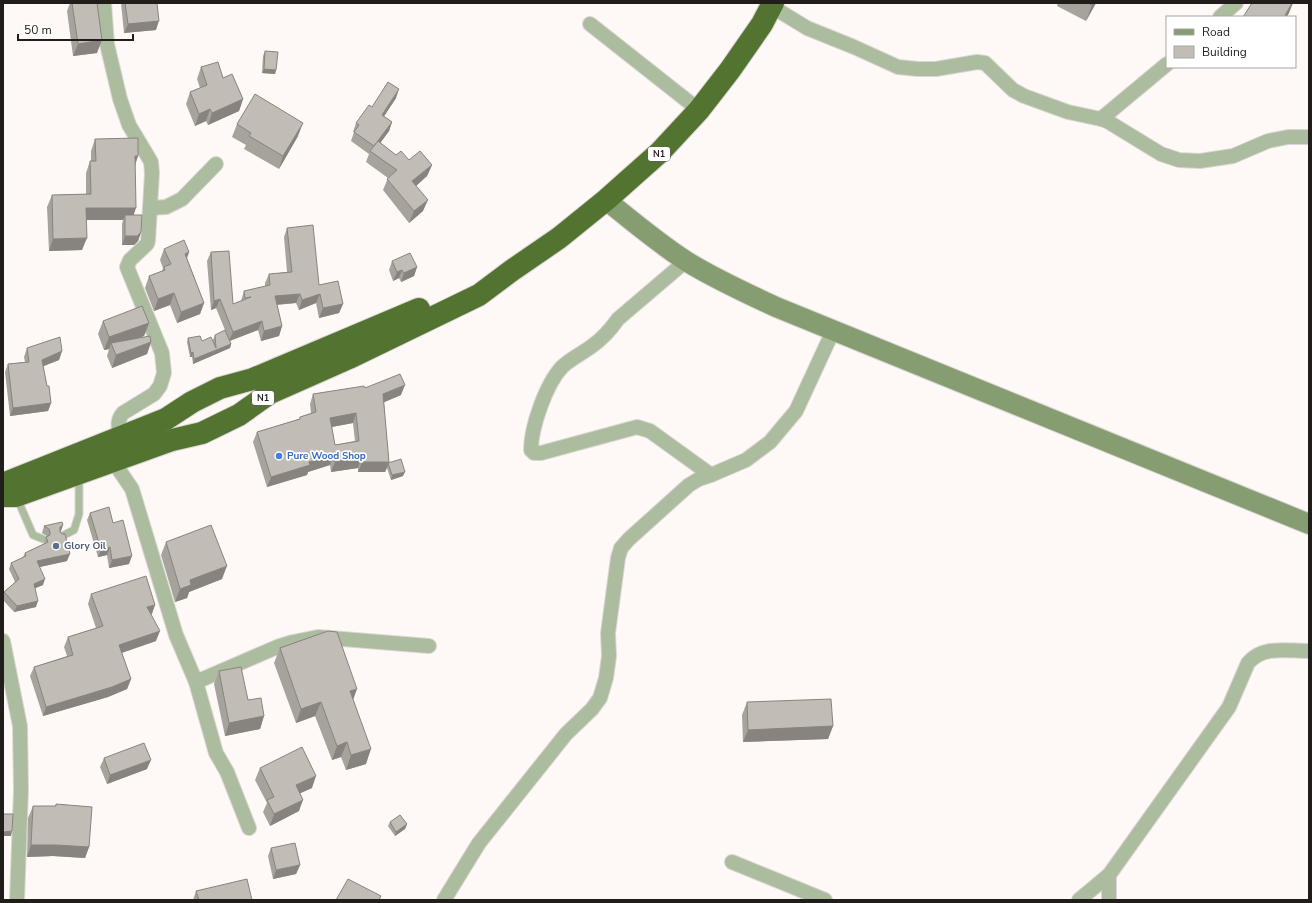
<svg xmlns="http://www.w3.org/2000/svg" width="1312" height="903" viewBox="0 0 1312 903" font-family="'Nunito Sans',sans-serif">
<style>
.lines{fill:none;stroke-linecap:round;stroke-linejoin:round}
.lane-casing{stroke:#dad6d3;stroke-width:9}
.street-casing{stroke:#dad6d3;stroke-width:16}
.secondary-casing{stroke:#dad6d3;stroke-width:22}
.highway-casing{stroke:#dad6d3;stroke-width:24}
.lane{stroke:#acbc9e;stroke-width:7}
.street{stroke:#acbc9e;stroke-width:14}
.secondary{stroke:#859d70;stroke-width:20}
.highway{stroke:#537330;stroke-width:22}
.wall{fill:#a6a29c;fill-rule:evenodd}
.shaded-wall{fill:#87847f}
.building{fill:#c1bcb5;stroke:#87847f;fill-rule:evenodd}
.shop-dot{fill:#3f7fe0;stroke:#fff;stroke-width:1.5}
.service-dot{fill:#5c6f8a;stroke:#fff;stroke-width:1.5}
.labels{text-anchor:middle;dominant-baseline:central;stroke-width:3.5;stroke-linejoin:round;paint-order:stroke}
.shield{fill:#fff;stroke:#63615f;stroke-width:1}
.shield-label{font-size:9px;font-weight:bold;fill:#201d1b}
.shop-label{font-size:10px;font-weight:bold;fill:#366cbe;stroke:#fff;text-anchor:start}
.service-label{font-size:10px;font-weight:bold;fill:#4e5e75;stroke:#fff;text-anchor:start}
</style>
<rect width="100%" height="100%" fill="#fef9f6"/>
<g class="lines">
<!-- lane casing -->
<g class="lane-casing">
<g id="lane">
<polyline points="17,498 33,535 43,539"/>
<polyline points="62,536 74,530 79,514 79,476"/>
</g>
</g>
<!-- street casing -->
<g class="street-casing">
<g id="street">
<path d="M 104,3 L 107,44 L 120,99 L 129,125 L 147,155 L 151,162 L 152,173 L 148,241 L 147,244 L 130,260 L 127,267 L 162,353 L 164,373 L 160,386 L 154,394 L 123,413 C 116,421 119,428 120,437"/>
<polyline points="771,6 807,28 854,47 898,67 918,69 936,69 977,62 985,63 1013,90 1024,96 1068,112 1101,119 1107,121 1161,154 1179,160 1200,161 1233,156 1268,141 1288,137 1309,137"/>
<polyline points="1220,17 1236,3"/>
<polyline points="590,24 699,110"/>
<polyline points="1101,119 1167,64"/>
<polyline points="150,208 166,207 182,199 216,164"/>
<path d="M 686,261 L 618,319 C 611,329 602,339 592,346 C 583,353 570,359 562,367 C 546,384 531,427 531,450 L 534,453 L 541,453 L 637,427 L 650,431 L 711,475"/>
<polyline points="113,461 132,489 176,635 196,682 216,753 227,772 249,828"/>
<polyline points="3,641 20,726 21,790 17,900"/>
<polyline points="196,682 277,647 293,642 318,637 429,646"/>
<polyline points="732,862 825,900"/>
<polyline points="444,900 479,843 566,734 592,709 600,698 606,678 609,656 608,633 618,558 621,548 629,539 689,485 699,479 711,475 746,460 770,442 796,411 833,331"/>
<path d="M 1079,900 L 1109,875 L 1229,707 L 1248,663 C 1263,645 1288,651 1309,651"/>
<polyline points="1109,900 1109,875"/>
</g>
</g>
<!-- secondary casing -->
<g class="secondary-casing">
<path id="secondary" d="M 606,200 C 632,221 658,243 686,261 C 715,279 746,293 776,307 L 1309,524"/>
</g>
<!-- highway casing -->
<g class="highway-casing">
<g id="highway">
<polyline points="3,484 166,419 192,402 220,388 253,379 419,309"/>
<polyline points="3,496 16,496 172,440 202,433 239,415 270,393 349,358 479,295 511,271 559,238 606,200 660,152 699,110 730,70 762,24 773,3"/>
</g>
</g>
<!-- lane -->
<use href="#lane" class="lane"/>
<!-- street -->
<use href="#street" class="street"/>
<!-- secondary -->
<use href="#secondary" class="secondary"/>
<!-- highway -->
<use href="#highway" class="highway"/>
</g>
<!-- wall -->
<g class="wall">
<polygon points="70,3 97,3 97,53 73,56 67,11"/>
<polygon points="121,3 157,3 156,30 124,33"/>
<polygon points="1058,3 1096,3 1086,21 1057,6"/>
<polygon points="265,51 276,70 275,74 262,73 263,56"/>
<polygon points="201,67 223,78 243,99 239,111 208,125 206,121 195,126 186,104 190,92 200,88 197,79"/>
<polygon points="396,98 384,116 392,122 389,131 380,143 396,155 409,160 432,165 427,176 416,186 423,211 409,223 383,190 388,178 366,162 369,154 351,141 354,132 353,132 356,123 372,107"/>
<polygon points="237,124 298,136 279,169 244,149 246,145 232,137"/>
<polygon points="95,139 138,156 135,165 133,215 141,232 138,241 134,245 122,245 122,224 123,220 86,220 82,250 49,251 47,207 52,195 86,194 86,173 90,161 91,161 91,151"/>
<polygon points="287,228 319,285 343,304 339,313 319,318 316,303 299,310 296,303 277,305 282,326 279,336 261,341 258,330 230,341 231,344 230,348 193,364 192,357 190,357 187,342 188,338 202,341 213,341 213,340 215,335 225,330 216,308 211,310 207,261 211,252 233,304 241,301 244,291 265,286 265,283 269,274 287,272 284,237"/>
<polygon points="164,249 189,252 187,258 204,303 200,314 177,323 170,305 154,311 145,288 149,276 162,271 163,268 160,260"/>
<polygon points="392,261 417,267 414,276 401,282 399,278 393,281 389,270"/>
<polygon points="103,321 149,323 144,336 136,339 151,342 147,354 112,368 107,356 109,349 104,350 98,334"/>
<polygon points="27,348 62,351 59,360 43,366 47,386 51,403 48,411 10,416 5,372 8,364 25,362 24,357"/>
<path d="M 365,388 L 401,395 L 384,402 L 388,463 L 403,476 L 391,480 L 387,468 L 385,472 L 358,472 L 358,468 L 331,472 L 330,465 L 308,472 L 307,475 L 267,487 L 253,442 L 257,432 L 299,419 L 300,417 L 311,413 L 310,404 L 313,394 ZM 353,423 L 355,441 L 335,445 L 332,427 Z"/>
<polygon points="90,513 113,523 129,564 109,568 107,555 98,557 87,520"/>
<polygon points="44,526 61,531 60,532 67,561 40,567 43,585 35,588 36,607 14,612 3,600 3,595 4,592 15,582 9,569 11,563 23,557 25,553 44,544 46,537 47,537 47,536 42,533"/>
<polygon points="166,542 222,579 189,592 187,598 175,602 161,555"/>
<polygon points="91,594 155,605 151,614 156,641 122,653 131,679 127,689 108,697 43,716 30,676 34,667 67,656 64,647 68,637 96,628 88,604"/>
<polygon points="280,648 353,700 366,764 346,770 341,757 332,760 315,716 296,723 274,663"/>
<polygon points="219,671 264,716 260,729 225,736 214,684"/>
<polygon points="747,702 833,726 828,739 743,742 742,715"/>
<polygon points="104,758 147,769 107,784 100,767"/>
<polygon points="260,768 312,788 300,793 299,811 270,826 263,812 267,803 255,780"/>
<polygon points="56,804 89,847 85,858 53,856 27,857 28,818 33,806 55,806"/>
<polygon points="390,822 407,824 405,829 395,836 388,826"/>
<polygon points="271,848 300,865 296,874 273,879 268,856"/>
<polygon points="196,891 252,900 193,900"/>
</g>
<!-- shaded-wall -->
<g class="shaded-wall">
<polygon points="1093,3 1096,3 1086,21 1092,5"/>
<polygon points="1292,3 1293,3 1289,13 1287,17 1284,17"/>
<polygon points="159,21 156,30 124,33 128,24"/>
<polygon points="102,40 97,53 73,56 78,44"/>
<polygon points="264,69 276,70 275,74 262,73"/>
<polygon points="399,89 396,98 379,124 382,115"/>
<polygon points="243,99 239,111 208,125 212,113"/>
<polygon points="210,109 206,121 195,126 199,114"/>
<polygon points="392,122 389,131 373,153 374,147"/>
<polygon points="303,123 298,136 279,169 283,156"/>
<polygon points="135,156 138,156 134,168"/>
<polygon points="432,165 427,176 408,193 412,181"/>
<polygon points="428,200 423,211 409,223 414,211"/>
<polygon points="86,208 136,208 132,220 125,215 123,220 81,220"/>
<polygon points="141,232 138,241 134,245 122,245 125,236"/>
<polygon points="87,238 82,250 49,251 53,239"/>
<polygon points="189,252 185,263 185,254"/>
<polygon points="417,267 414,276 401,282 404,273"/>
<polygon points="402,270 399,278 393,281 397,272"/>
<polygon points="174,293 170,305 154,311 158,299"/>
<polygon points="300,294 296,303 271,305 275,296"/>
<polygon points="320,294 316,303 299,310 302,300"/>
<polygon points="220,299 216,308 211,310 214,301"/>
<polygon points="204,303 200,314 177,323 181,312"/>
<polygon points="343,304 339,313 319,318 323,308"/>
<polygon points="262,321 258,330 229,341 233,332"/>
<polygon points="149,323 144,336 113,347 111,343 109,349 104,350 109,337"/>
<polygon points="282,326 279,336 261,341 264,331"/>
<polygon points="151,342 147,354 112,368 116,355"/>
<polygon points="231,344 230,348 193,364 194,359"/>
<polygon points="62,351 59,360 39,368 42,360"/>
<polygon points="193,352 192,357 190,357 191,353"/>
<polygon points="405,385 401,395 380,404 383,394"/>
<polygon points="51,403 48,411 10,416 13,408"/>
<polygon points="356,413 353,423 326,428 330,418"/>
<polygon points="333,455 330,465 308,472 307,475 267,487 271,477 309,462"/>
<polygon points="362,457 358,468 331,472 335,462"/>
<polygon points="362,462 389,462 385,472 358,472"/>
<polygon points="405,472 403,476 391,480 392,475"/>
<polygon points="63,525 61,531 58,534 60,527"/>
<polygon points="110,547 107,555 98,557 101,550"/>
<polygon points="70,554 67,561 35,568 37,561"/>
<polygon points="132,556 129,564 109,568 112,560"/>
<polygon points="227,566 222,579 189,592 187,598 175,602 180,589 190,580"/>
<polygon points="45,579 43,585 31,590 34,584"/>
<polygon points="38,601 36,607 14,612 17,606"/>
<polygon points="155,605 152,614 144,617 147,607"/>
<polygon points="160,631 156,641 115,655 119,645"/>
<polygon points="131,679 127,689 108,697 43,716 46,707"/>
<polygon points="357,689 352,703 350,691"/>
<polygon points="321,702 315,716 296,723 301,709"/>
<polygon points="264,716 260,729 225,736 229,723"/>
<polygon points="833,726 828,739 743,742 748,730"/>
<polygon points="347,742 341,757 332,760 337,746"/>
<polygon points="371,749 366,764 346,770 351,755"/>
<polygon points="151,760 147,769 107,784 110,775"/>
<polygon points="316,776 312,788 292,797 296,785"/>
<polygon points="303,800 299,811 270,826 274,814"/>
<polygon points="407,824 405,829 395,836 396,832"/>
<polygon points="12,831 11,836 3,836 3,832"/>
<polygon points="31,845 57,845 89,847 85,858 53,856 27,857"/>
<polygon points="300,865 296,874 273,879 276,870"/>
</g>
<!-- building -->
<g class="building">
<polygon points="72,3 97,3 102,40 78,44"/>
<polygon points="125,3 157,3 159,21 128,24"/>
<polygon points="1087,3 1093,3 1092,5"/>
<polygon points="1252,3 1292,3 1284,17 1243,17"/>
<polygon points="265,51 278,52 276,70 264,69"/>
<polygon points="218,62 223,78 232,74 243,99 212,113 210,109 199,114 190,92 207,85 201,67"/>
<polygon points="388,82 399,89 382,115 392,122 374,146 354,132 359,125 356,123 369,105 372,107"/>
<polygon points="255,94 303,123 283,156 249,136 251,133 237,124"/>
<polygon points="138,138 138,156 135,156 136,208 86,208 87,238 53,239 52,195 91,194 90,161 96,161 95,139"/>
<polygon points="378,141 396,155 401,151 409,160 420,151 432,165 412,181 428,200 414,211 387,179 397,170 370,151"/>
<polygon points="125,215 142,215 141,232 137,236 125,236"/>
<polygon points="313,225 319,285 338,281 343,304 323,308 320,294 302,300 300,294 275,296 282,326 264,331 262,321 233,332 220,299 214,301 211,252 229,251 233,304 251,297 245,298 244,291 270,285 269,274 292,272 287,228"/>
<polygon points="184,240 189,252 185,254 204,303 181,312 174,293 158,299 149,276 165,270 164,267 171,264 164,249"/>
<polygon points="410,253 417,267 404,273 402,270 397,272 392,261"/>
<polygon points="142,306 149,323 109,337 103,321"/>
<polygon points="225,330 231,344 194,359 193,352 191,353 188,338 200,336 202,341 211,337 216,348 215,335"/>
<polygon points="150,336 151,342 116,355 111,343"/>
<polygon points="60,337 62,351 42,360 47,386 49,386 51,403 13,408 8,364 29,362 27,348"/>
<path d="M 400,374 L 405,385 L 383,394 L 389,462 L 362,462 L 362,457 L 335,462 L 333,455 L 309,462 L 310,465 L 271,477 L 257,432 L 300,419 L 300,417 L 316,412 L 313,394 L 364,386 L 365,388 ZM 356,413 L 359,441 L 335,445 L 330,418 Z"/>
<polygon points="401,459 405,472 392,475 388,463"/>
<polygon points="109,507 113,523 123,520 132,556 112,560 110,547 101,550 90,513"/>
<polygon points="62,522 63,525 60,527 60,532 62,534 65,534 70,554 37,561 45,579 34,584 38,601 17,606 4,592 19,579 11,563 26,556 25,553 48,542 46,537 50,535 50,532 49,529 44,526"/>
<polygon points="211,525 227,566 190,580 191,585 180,589 166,542"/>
<polygon points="146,576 155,605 147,607 160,631 119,645 131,679 112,687 46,707 34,667 73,655 68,637 103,626 91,594"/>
<polygon points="328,631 337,632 357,689 350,691 371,749 351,755 347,742 337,746 321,702 301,709 280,648"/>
<polygon points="241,667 248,700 261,698 264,716 229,723 219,671"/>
<polygon points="831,699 833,726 748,730 747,702"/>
<polygon points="144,743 151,760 110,775 104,758"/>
<polygon points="302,747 316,776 296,785 303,800 274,814 267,800 274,797 260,768"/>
<polygon points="56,804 92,807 89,847 57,845 31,845 33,806 56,806"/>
<polygon points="3,814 13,814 12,831 3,832"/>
<polygon points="400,815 407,824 396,832 390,822"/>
<polygon points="295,843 300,865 276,870 271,848"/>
<polygon points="247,879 252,900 199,900 196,891"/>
<polygon points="348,879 381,896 379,900 336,900"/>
</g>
<!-- markers -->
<circle class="shop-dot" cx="279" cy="456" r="4"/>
<circle class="service-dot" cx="56" cy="546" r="4"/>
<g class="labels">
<!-- shield labels -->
<g class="shield">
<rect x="648" y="147" width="22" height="14" rx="3"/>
<rect x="252" y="391" width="22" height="14" rx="3"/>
</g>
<g class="shield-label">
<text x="659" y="154">N1</text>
<text x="263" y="398">N1</text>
</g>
<!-- shop labels -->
<g class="shop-label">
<text x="287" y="456">Pure Wood Shop</text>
</g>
<!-- service labels -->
<g class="service-label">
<text x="64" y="546">Glory Oil</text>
</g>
</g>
<!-- border -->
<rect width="1312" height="903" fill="none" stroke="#201d1b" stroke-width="8"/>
<!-- legend -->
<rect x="1166" y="16" width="130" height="52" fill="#ffffff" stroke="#a6a5a4"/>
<rect x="1174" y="29" width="20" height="6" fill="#859d70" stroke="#a6a5a4"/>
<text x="1202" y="36" font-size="12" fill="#201d1b">Road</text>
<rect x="1174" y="46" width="20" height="12" fill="#c1bcb5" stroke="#a6a5a4"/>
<text x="1202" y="56" font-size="12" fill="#201d1b">Building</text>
<!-- scale -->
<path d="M18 34v6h115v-6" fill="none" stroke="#201d1b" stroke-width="2"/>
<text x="24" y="34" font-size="12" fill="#201d1b" stroke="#ffffff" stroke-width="3" paint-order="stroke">50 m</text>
</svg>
